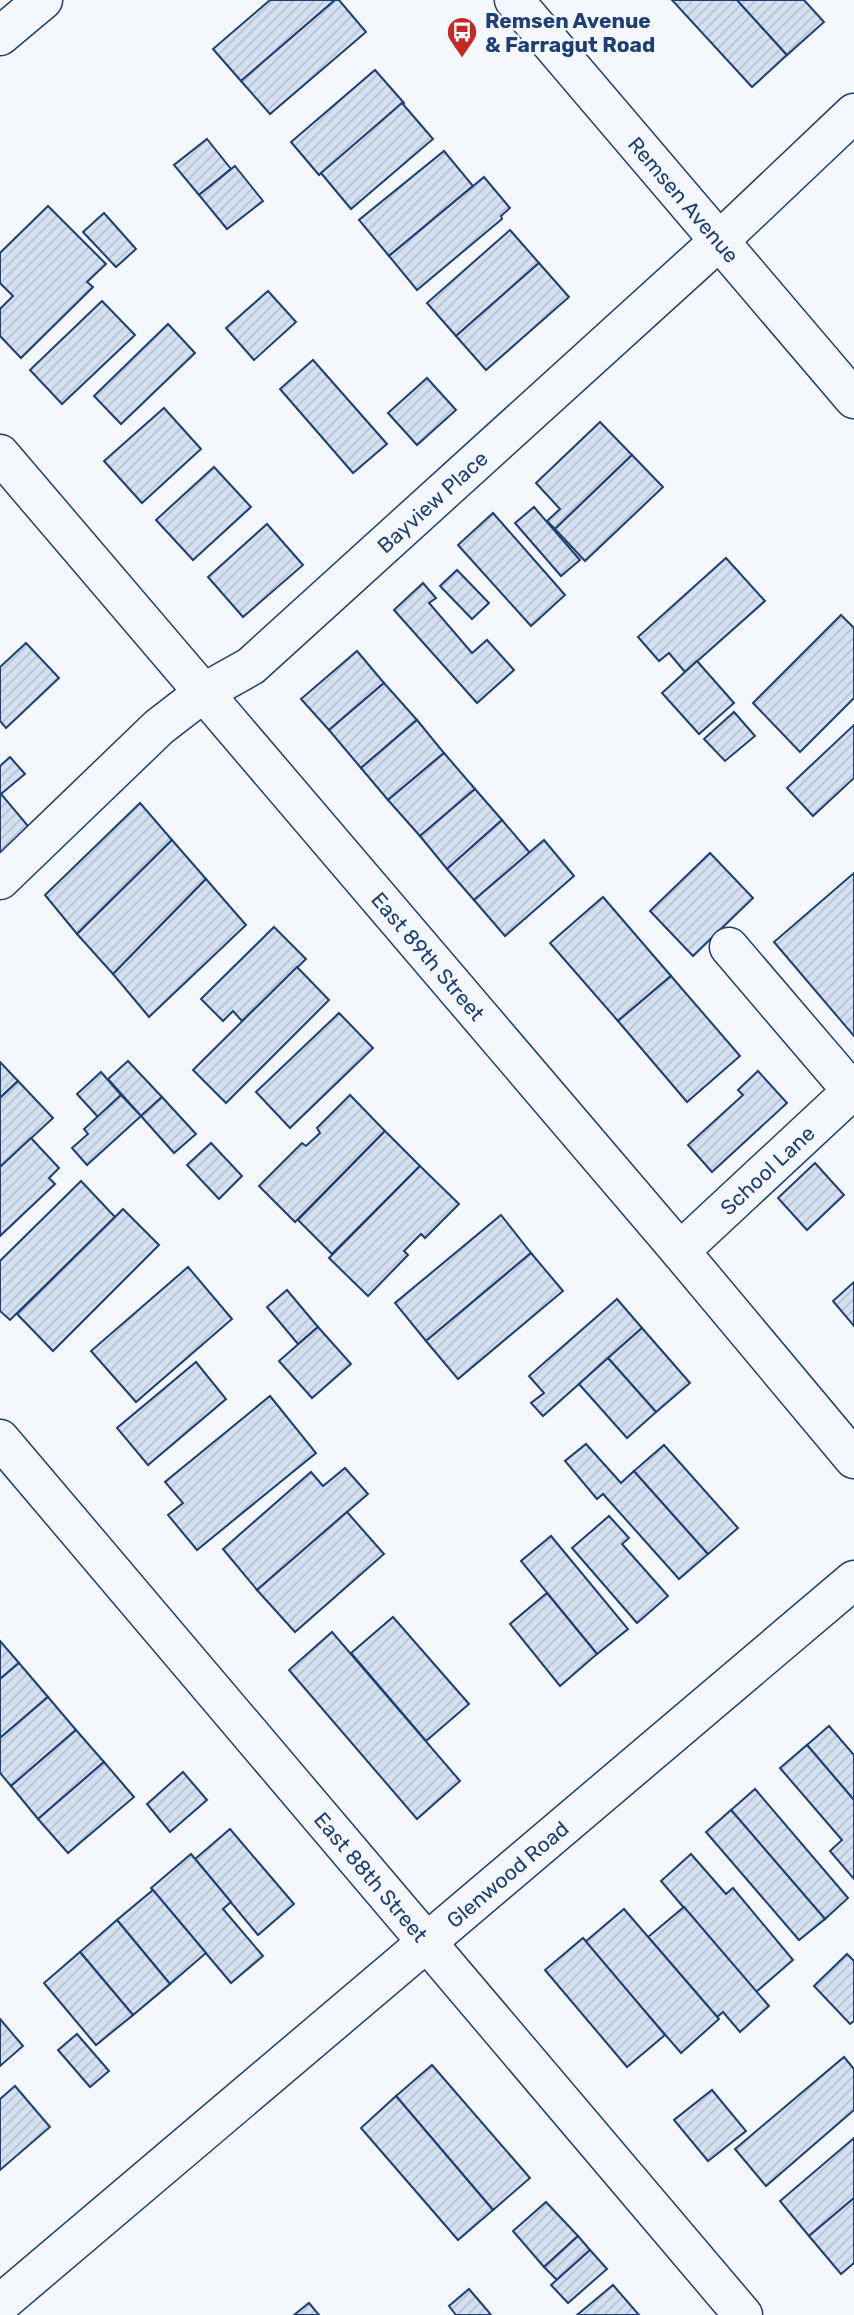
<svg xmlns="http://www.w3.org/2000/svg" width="854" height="2315" viewBox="0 0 854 2315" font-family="Rubik,sans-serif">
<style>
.building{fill:url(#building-hatch);stroke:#1d3f73;stroke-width:2}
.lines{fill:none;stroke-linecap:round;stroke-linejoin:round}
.minor-casing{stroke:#1d3f73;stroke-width:41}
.major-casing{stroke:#1d3f73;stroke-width:41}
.minor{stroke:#f4f7fb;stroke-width:38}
.major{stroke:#f4f7fb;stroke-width:38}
.labels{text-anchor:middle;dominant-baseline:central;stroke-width:5;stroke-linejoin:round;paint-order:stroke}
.poi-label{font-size:21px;font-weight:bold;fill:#1d3f73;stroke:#f4f7fb;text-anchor:start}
.street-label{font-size:21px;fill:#1d3f73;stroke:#f4f7fb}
</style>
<defs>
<pattern id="building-hatch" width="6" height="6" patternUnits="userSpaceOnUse" patternTransform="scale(1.75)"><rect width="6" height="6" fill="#d5e0f0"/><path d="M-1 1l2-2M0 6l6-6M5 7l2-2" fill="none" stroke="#b6c1d1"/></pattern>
</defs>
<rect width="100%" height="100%" fill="#f4f7fb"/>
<!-- building -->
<g class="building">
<polygon points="270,0 335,0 241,81 213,49"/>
<polygon points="335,0 339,0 366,32 270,114 241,81"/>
<polygon points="672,0 737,0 787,55 752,87"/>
<polygon points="737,0 804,0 824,22 787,55"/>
<polygon points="375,70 404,103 319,175 291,142"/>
<polygon points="402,103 433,139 351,209 321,173"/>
<polygon points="207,139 231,169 199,195 174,165"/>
<polygon points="444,151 473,186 389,256 359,220"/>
<polygon points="235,166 263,201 227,229 199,195"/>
<polygon points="484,177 510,208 501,216 502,219 417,290 389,256"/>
<polygon points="48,206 106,264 87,282 93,287 21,358 0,336 0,309 13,296 0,283 0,253"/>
<polygon points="104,213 136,249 116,267 83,232"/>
<polygon points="510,230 539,263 456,336 427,303"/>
<polygon points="539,263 569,297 486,370 456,336"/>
<polygon points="268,291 296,322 254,360 226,328"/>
<polygon points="102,301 135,335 62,404 30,370"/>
<polygon points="168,324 195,353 121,424 94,396"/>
<polygon points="313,360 387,444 353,473 280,389"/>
<polygon points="427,378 456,410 417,445 388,413"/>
<polygon points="164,408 201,449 142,503 104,461"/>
<polygon points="600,422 632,455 555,529 547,521 560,509 536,483"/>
<polygon points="632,455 663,487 585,561 555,529"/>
<polygon points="214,467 251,507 193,560 156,520"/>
<polygon points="534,507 580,560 561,576 515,523"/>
<polygon points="493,513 565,595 531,626 458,545"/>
<polygon points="267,524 303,565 243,617 208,577"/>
<polygon points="726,558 765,601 685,672 669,653 659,661 638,637"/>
<polygon points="457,570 489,603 472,619 440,586"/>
<polygon points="423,583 436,598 429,603 472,653 487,640 514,670 477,703 394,610"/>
<polygon points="841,615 854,628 854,698 800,752 753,703"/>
<polygon points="26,643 59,678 6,728 0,721 0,667"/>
<polygon points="357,651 384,683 329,730 301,699"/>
<polygon points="697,661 734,703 699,734 662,693"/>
<polygon points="384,683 417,720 361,768 329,730"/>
<polygon points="734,712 755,736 725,761 704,739"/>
<polygon points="417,720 444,753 388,800 361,768"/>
<polygon points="854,725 854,778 813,816 787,788"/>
<polygon points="444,753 475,789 420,836 388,800"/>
<polygon points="10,757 25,774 1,794 33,832 0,866 0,766"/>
<polygon points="475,789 502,820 447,869 420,836"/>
<polygon points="140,803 172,840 77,934 45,895"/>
<polygon points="502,820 530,853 474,900 447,869"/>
<polygon points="172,840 206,879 113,974 77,934"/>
<polygon points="544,840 574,876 505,936 474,900"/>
<polygon points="710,853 753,898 693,956 650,911"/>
<polygon points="854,873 854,1036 774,942"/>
<polygon points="206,879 246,925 149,1017 113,974"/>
<polygon points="603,897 671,976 618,1021 550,943"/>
<polygon points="274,927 306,959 242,1021 233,1011 223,1021 201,999"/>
<polygon points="297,967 329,1000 226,1103 193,1070"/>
<polygon points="671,976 740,1056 687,1102 618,1021"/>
<polygon points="339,1013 373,1048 290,1128 256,1092"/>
<polygon points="128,1061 162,1097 141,1116 108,1079"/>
<polygon points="0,1062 18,1081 0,1098"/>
<polygon points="758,1071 787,1103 712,1172 688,1145 743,1095 738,1090"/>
<polygon points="101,1072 121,1095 98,1117 77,1094"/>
<polygon points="18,1081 53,1118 0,1167 0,1098"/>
<polygon points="121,1095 141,1116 87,1165 72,1148 88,1134 84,1129"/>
<polygon points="350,1095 385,1131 295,1222 259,1186 302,1143 306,1146 320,1133 317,1128"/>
<polygon points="162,1097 196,1134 174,1153 141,1116"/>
<polygon points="385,1131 420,1166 332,1254 298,1220"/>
<polygon points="31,1138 59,1168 49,1178 55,1184 0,1236 0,1167"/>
<polygon points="211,1143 242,1176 219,1199 187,1165"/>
<polygon points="815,1163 844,1195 807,1230 778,1198"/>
<polygon points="420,1166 459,1204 425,1238 421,1234 404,1251 408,1255 368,1296 329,1258"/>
<polygon points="81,1181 115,1217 10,1320 0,1311 0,1261"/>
<polygon points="123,1209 159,1245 53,1351 17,1314"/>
<polygon points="501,1215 531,1253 426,1341 395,1303"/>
<polygon points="531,1253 563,1291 458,1379 426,1341"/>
<polygon points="188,1267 232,1319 136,1402 91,1351"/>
<polygon points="854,1282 854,1326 833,1301"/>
<polygon points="287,1290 318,1327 298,1344 267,1307"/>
<polygon points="617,1299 642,1328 543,1416 531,1403 544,1393 529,1376"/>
<polygon points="318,1327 351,1364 312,1398 279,1361"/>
<polygon points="642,1328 690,1383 656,1412 608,1358"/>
<polygon points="608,1358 656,1412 627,1438 579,1384"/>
<polygon points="196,1362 226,1399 148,1465 117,1428"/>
<polygon points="270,1396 316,1453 197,1550 168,1515 183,1503 165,1482"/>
<polygon points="586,1444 621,1483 634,1471 708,1554 679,1579 603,1494 597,1499 565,1461"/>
<polygon points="664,1445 738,1528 708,1554 634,1471"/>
<polygon points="345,1468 368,1494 257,1590 223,1549 311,1472 323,1486"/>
<polygon points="347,1512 384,1554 295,1632 257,1590"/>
<polygon points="609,1516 629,1538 622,1544 668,1596 637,1623 572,1548"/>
<polygon points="551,1536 628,1629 597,1654 521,1561"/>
<polygon points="547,1593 597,1654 560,1686 510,1624"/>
<polygon points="393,1617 469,1704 426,1741 351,1653"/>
<polygon points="332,1632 460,1781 417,1819 289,1670"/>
<polygon points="0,1641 19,1663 0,1679"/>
<polygon points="19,1663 48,1697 0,1738 0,1679"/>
<polygon points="48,1697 76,1730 11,1786 0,1773 0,1738"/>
<polygon points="829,1726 854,1755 854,1800 807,1745"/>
<polygon points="76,1730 104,1762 38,1819 11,1786"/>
<polygon points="807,1745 854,1800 854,1879 830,1851 842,1840 780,1768"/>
<polygon points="104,1762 134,1797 68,1853 38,1819"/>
<polygon points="183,1772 207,1800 170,1832 147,1804"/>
<polygon points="755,1789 848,1898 825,1919 731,1810"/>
<polygon points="731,1810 825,1919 799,1940 706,1832"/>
<polygon points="230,1829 294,1904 258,1935 195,1859"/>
<polygon points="191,1854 231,1902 223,1909 263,1956 231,1983 151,1888"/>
<polygon points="691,1854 726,1894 733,1888 793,1960 756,1992 661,1881"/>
<polygon points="153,1890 206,1953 170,1984 117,1920"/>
<polygon points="684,1907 769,2006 740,2032 723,2012 717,2017 648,1937"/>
<polygon points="624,1909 719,2019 681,2053 585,1942"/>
<polygon points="117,1920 170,1984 133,2015 80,1952"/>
<polygon points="583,1938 665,2035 627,2067 545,1970"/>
<polygon points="80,1952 133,2015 96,2045 44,1983"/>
<polygon points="847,1954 854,1961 854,2021 850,2024 814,1986"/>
<polygon points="0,2019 23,2046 0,2066"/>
<polygon points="77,2034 109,2071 90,2087 58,2050"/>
<polygon points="844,2057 854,2069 854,2110 766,2186 735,2149"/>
<polygon points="432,2065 530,2178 493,2210 396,2096"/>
<polygon points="15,2086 50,2127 0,2170 0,2099"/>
<polygon points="712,2090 746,2131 708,2161 674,2120"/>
<polygon points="396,2096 493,2210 458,2240 361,2128"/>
<polygon points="854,2138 854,2198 809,2236 780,2201"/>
<polygon points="854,2198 854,2263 841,2274 809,2236"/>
<polygon points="546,2202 578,2236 544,2267 513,2231"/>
<polygon points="578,2236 590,2250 557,2280 544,2267"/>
<polygon points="590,2250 607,2269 568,2303 551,2285"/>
<polygon points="613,2285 639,2315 577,2315"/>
<polygon points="469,2289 487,2310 491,2315 456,2315 449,2306"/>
<polygon points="309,2303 319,2315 294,2315"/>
</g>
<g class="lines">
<!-- minor casing -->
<g class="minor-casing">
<g id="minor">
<polyline points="0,36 43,0"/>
<path id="s1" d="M 0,454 L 680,1251 L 854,1459"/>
<path id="s2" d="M 0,880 L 159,727 L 203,693 L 251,666 L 719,241 L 854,113"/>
<polyline points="729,947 852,1091"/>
<path id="s3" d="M 680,1251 L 854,1089"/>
<path id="s4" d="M 0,1439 L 743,2315"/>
<path id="s5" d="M 0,2304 L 854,1580"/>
</g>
</g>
<!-- major casing -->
<g class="major-casing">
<g id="major">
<path id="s6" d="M 514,0 L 854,399"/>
</g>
</g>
<!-- minor -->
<use href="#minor" class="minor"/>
<!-- major -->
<use href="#major" class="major"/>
</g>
<!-- icons -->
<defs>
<g id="bus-pin" transform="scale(1.575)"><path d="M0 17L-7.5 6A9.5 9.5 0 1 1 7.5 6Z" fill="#c62828" stroke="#f4f7fb"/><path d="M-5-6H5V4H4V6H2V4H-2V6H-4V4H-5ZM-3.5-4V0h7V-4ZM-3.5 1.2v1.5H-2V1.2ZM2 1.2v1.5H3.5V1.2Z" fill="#fff"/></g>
</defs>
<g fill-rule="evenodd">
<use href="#bus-pin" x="462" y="32"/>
</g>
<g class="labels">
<!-- poi labels -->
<g class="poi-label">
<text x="485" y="20">Remsen Avenue<tspan x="485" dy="24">&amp; Farragut Road</tspan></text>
</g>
<!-- street labels -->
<g class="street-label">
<text stroke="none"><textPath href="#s6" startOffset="262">Remsen Avenue</textPath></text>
<text stroke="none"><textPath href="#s2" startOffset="576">Bayview Place</textPath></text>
<text stroke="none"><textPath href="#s1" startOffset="660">East 89th Street</textPath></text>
<text stroke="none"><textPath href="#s3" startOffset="119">School Lane</textPath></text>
<text stroke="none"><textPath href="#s5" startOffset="665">Glenwood Road</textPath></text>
<text stroke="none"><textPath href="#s4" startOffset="574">East 88th Street</textPath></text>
</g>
</g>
</svg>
